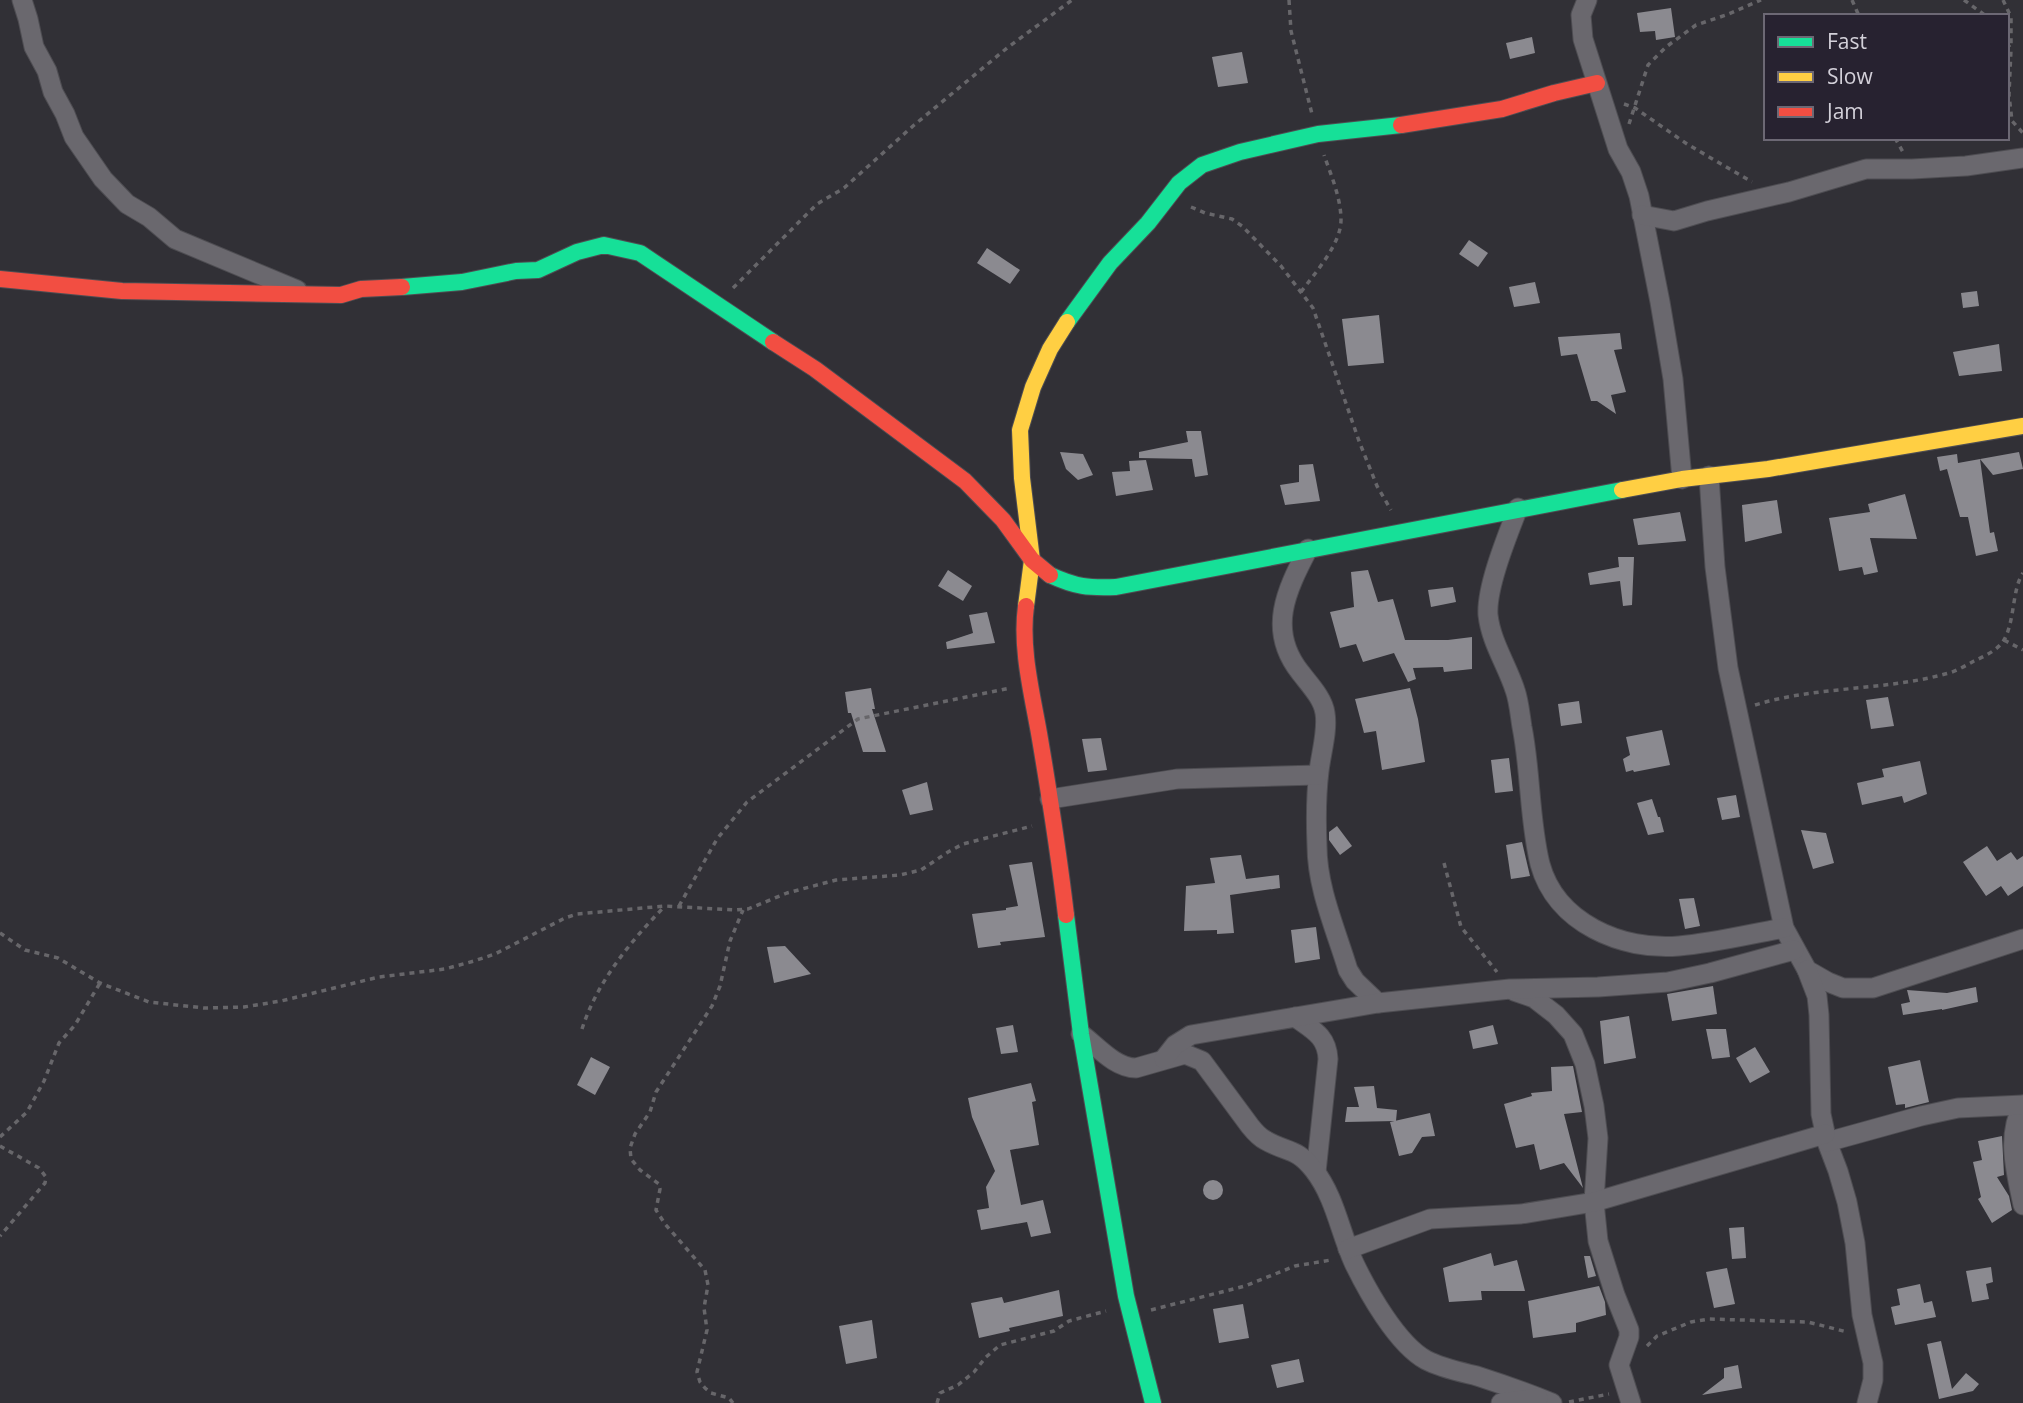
<svg xmlns="http://www.w3.org/2000/svg" width="2023" height="1403" viewBox="0 0 2023 1403" font-family="'Open Sans',sans-serif">
<style>
.building{fill:#8b8a90}
.lines{fill:none;stroke-linecap:round;stroke-linejoin:round}
.street-casing{stroke:#4e4d52;stroke-width:21}
.fast-casing{stroke:#4e4d52;stroke-width:18}
.slow-casing{stroke:#4e4d52;stroke-width:18}
.jam-casing{stroke:#4e4d52;stroke-width:18}
.path{stroke:#67666a;stroke-width:3.5;stroke-dasharray:5 5;stroke-linecap:butt}
.street{stroke:#6a686e;stroke-width:19}
.fast{stroke:#16e098;stroke-width:16}
.slow{stroke:#ffcf43;stroke-width:16}
.jam{stroke:#f24e42;stroke-width:16}
</style>
<rect width="100%" height="100%" fill="#313036"/>
<!-- building -->
<g class="building">
<polygon points="1671,8 1675,37 1656,40 1655,31 1640,32 1637,13"/>
<polygon points="1532,37 1535,53 1510,59 1506,43"/>
<polygon points="1242,52 1248,83 1218,87 1212,57"/>
<polygon points="1469,240 1488,253 1478,267 1459,254"/>
<polygon points="987,248 1020,270 1010,284 977,263"/>
<polygon points="1535,282 1540,303 1514,307 1509,287"/>
<polygon points="1977,291 1979,306 1963,308 1961,293"/>
<polygon points="1379,315 1384,363 1348,366 1342,319"/>
<polygon points="1620,333 1622,349 1614,350 1626,392 1611,395 1616,414 1597,401 1591,401 1577,354 1561,356 1558,337"/>
<polygon points="1999,344 2002,371 1959,376 1953,352"/>
<polygon points="1186,431 1201,431 1208,475 1195,477 1192,459 1139,458 1139,452 1188,442"/>
<polygon points="1060,452 1083,454 1093,475 1078,480 1066,469"/>
<polygon points="2019,452 2023,469 1993,475 1980,459 1990,533 1994,532 1998,551 1976,556 1968,517 1960,517 1947,469 1940,471 1937,457 1957,454 1958,463"/>
<polygon points="1146,460 1153,490 1116,496 1112,472 1130,471 1129,461"/>
<polygon points="1313,464 1320,501 1285,505 1280,485 1299,482 1299,465"/>
<polygon points="1905,494 1917,539 1870,538 1878,572 1864,575 1862,567 1839,571 1829,518 1870,512 1868,504"/>
<polygon points="1777,500 1782,533 1745,542 1742,505"/>
<polygon points="1680,512 1686,541 1638,545 1633,519"/>
<polygon points="1618,557 1634,557 1632,605 1623,606 1620,581 1590,585 1588,573 1619,567"/>
<polygon points="948,570 972,586 963,601 938,586"/>
<polygon points="1368,570 1378,602 1393,599 1405,640 1448,640 1472,637 1472,669 1444,672 1443,667 1413,668 1416,679 1408,682 1394,653 1363,662 1356,644 1340,648 1330,612 1354,607 1351,572"/>
<polygon points="1453,587 1456,602 1431,607 1428,590"/>
<polygon points="987,612 995,643 947,649 946,642 973,633 969,615"/>
<polygon points="871,688 875,709 872,709 886,752 863,752 851,713 848,713 845,692"/>
<polygon points="1410,688 1418,719 1425,762 1382,770 1376,731 1364,733 1355,699"/>
<polygon points="1888,697 1894,726 1871,729 1866,700"/>
<polygon points="1579,701 1582,723 1561,726 1558,704"/>
<polygon points="1662,730 1670,765 1634,772 1633,770 1626,772 1623,759 1630,755 1626,737"/>
<polygon points="1101,738 1107,770 1088,772 1082,739"/>
<polygon points="1509,758 1513,791 1495,793 1491,760"/>
<polygon points="1920,761 1927,794 1904,803 1902,796 1862,805 1857,783 1884,777 1882,769"/>
<polygon points="927,782 933,810 910,815 902,790"/>
<polygon points="1736,795 1740,817 1722,820 1717,798"/>
<polygon points="1652,799 1658,817 1660,817 1664,832 1648,835 1637,803"/>
<polygon points="1337,826 1352,846 1340,855 1329,840 1329,832"/>
<polygon points="1801,830 1826,833 1834,863 1813,869"/>
<polygon points="1522,842 1530,876 1511,879 1506,845"/>
<polygon points="1987,846 1997,861 2011,852 2017,860 2023,856 2023,886 2008,896 2001,886 1986,896 1963,862"/>
<polygon points="1241,855 1246,879 1279,875 1280,888 1230,895 1234,933 1217,934 1217,930 1184,931 1186,886 1215,883 1210,858"/>
<polygon points="1032,862 1045,937 1000,942 1001,945 978,948 972,914 1006,910 1006,908 1018,906 1009,865"/>
<polygon points="1694,898 1700,926 1685,929 1679,899"/>
<polygon points="1316,927 1320,959 1295,963 1291,930"/>
<polygon points="785,946 811,974 774,983 767,947"/>
<polygon points="1713,986 1717,1014 1672,1021 1667,994"/>
<polygon points="1976,987 1978,1002 1942,1010 1942,1009 1903,1015 1901,1004 1910,1002 1907,990 1947,993"/>
<polygon points="1629,1016 1636,1058 1604,1064 1600,1021"/>
<polygon points="1013,1025 1018,1052 1001,1054 996,1028"/>
<polygon points="1493,1025 1498,1044 1473,1049 1469,1031"/>
<polygon points="1706,1029 1726,1029 1730,1057 1712,1059"/>
<polygon points="1755,1047 1770,1072 1750,1083 1736,1058"/>
<polygon points="591,1057 610,1067 595,1095 577,1085"/>
<polygon points="1920,1060 1929,1102 1905,1108 1905,1104 1896,1105 1888,1067"/>
<polygon points="1573,1066 1582,1112 1564,1114 1583,1188 1564,1163 1540,1170 1534,1144 1516,1148 1504,1104 1532,1096 1531,1093 1552,1091 1551,1067"/>
<polygon points="1031,1083 1036,1101 1032,1102 1039,1145 1010,1150 1021,1205 1043,1200 1051,1233 1031,1237 1027,1222 981,1230 977,1210 989,1208 986,1187 995,1171 972,1117 968,1098"/>
<polygon points="1374,1086 1377,1108 1397,1110 1396,1121 1345,1122 1347,1107 1359,1107 1354,1087"/>
<polygon points="1430,1113 1435,1136 1422,1137 1412,1153 1399,1156 1390,1122"/>
<polygon points="2002,1136 2004,1175 1997,1177 2009,1196 2012,1210 1992,1223 1978,1199 1981,1197 1973,1162 1982,1160 1978,1141"/>
<circle cx="1213" cy="1190" r="10"/>
<polygon points="1744,1227 1746,1258 1732,1259 1729,1228"/>
<polygon points="1491,1253 1494,1266 1517,1260 1525,1291 1481,1291 1482,1300 1449,1302 1443,1268"/>
<polygon points="1584,1256 1590,1256 1596,1276 1588,1278"/>
<polygon points="1991,1267 1993,1282 1986,1284 1989,1299 1972,1302 1966,1271"/>
<polygon points="1727,1268 1735,1304 1714,1308 1706,1272"/>
<polygon points="1920,1284 1924,1303 1932,1301 1936,1317 1895,1325 1891,1307 1900,1305 1897,1289"/>
<polygon points="1599,1286 1605,1302 1606,1315 1576,1323 1576,1332 1533,1338 1528,1301"/>
<polygon points="1059,1290 1063,1316 1009,1328 1010,1331 979,1338 971,1303 1002,1297 1004,1303"/>
<polygon points="1243,1304 1249,1338 1219,1343 1213,1309"/>
<polygon points="872,1320 877,1358 846,1364 839,1326"/>
<polygon points="1941,1341 1952,1389 1966,1373 1979,1384 1973,1391 1939,1399 1927,1344"/>
<polygon points="1299,1359 1304,1382 1277,1388 1271,1365"/>
<polygon points="1738,1365 1742,1388 1702,1395 1724,1378 1724,1368"/>
</g>
<g class="lines">
<!-- street casing -->
<g class="street-casing">
<g id="street">
<polyline points="22,0 28,19 34,47 47,71 53,92 65,114 74,137 103,179 127,204 149,217 175,239 297,290"/>
<polyline points="1587,0 1581,15 1583,39 1618,149 1631,172 1639,196 1660,302 1673,379 1682,479"/>
<polyline points="1642,215 1674,221 1707,211 1789,192 1866,169 1912,169 1966,166 2023,158"/>
<polyline points="1709,476 1715,567 1728,668 1784,928 1807,970 1828,982 1843,988 1873,988 2023,939"/>
<path d="M 1518,508 C 1508,534 1486,587 1488,615 C 1491,642 1507,665 1515,690 C 1519,701 1520,715 1522,727 C 1531,772 1529,819 1540,864 C 1556,923 1622,951 1679,946 C 1714,943 1750,934 1784,928"/>
<path d="M 1308,549 C 1286,591 1267,630 1300,672 C 1309,684 1323,698 1325,713 C 1328,731 1321,753 1319,771 C 1316,795 1316,822 1317,846 C 1317,888 1336,930 1348,970 L 1355,981 L 1378,1003"/>
<polyline points="1050,799 1177,779 1318,775"/>
<polyline points="1807,970 1817,996 1819,1015 1821,1114 1827,1142 1838,1171 1847,1202 1855,1243 1862,1315 1873,1363 1873,1380 1867,1403"/>
<polyline points="1514,991 1534,998 1556,1015 1573,1034 1585,1064 1594,1106 1598,1138 1594,1202 1598,1241 1615,1295 1629,1330 1629,1337 1619,1365 1631,1403"/>
<path d="M 1295,1017 C 1313,1030 1327,1036 1328,1059 L 1316,1172"/>
<path d="M 1081,1034 C 1097,1046 1115,1068 1136,1068 L 1185,1054 L 1202,1061 L 1250,1126 C 1254,1131 1259,1137 1265,1140 C 1287,1153 1296,1147 1314,1170 C 1335,1197 1340,1232 1354,1263 C 1368,1292 1397,1344 1426,1360 C 1441,1368 1461,1372 1477,1376 C 1502,1384 1527,1393 1552,1403"/>
<polyline points="1164,1059 1175,1045 1191,1035 1378,1003 1510,989 1598,987 1668,982 1710,973 1794,950"/>
<path d="M 2023,1105 C 2006,1136 2016,1172 2023,1205"/>
<polyline points="1827,1142 1921,1116 1958,1108 2023,1105"/>
<polyline points="1348,1249 1430,1219 1521,1214 1594,1202 1825,1134"/>
<polyline points="1501,1403 1538,1398"/>
</g>
</g>
<!-- fast casing -->
<g class="fast-casing">
<g id="fast">
<polyline points="402,287 462,282 516,271 538,270 577,252 604,245 640,253 773,342"/>
<polyline points="1067,322 1110,263 1148,223 1179,183 1202,165 1240,152 1318,134 1401,125"/>
<path d="M 1050,575 C 1076,587 1088,588 1116,587 L 1622,490"/>
<polyline points="1066,915 1081,1034 1126,1296 1153,1403"/>
</g>
</g>
<!-- slow casing -->
<g class="slow-casing">
<g id="slow">
<polyline points="1622,490 1682,479 1768,469 2023,426"/>
<polyline points="1026,606 1032,560 1022,478 1020,430 1033,387 1050,349 1067,322"/>
</g>
</g>
<!-- jam casing -->
<g class="jam-casing">
<g id="jam">
<polyline points="1401,125 1502,109 1554,93 1597,83"/>
<polyline points="0,279 122,291 341,295 361,289 402,287"/>
<polyline points="773,342 815,369 965,481 1003,520 1032,560 1050,575"/>
<path d="M 1026,606 C 1020,650 1033,697 1040,739 C 1050,798 1059,856 1066,915"/>
</g>
</g>
<!-- path -->
<g class="path">
<polyline points="1289,0 1291,31 1312,114"/>
<polyline points="1852,0 1859,16"/>
<polyline points="1964,0 1986,16"/>
<polyline points="2003,0 2011,17 2011,48"/>
<polyline points="2007,43 2011,49 2009,95 2012,121 2023,133"/>
<polyline points="1624,104 1635,108 1687,144 1752,182"/>
<polyline points="1629,124 1648,65 1666,47 1696,25 1726,15 1761,0"/>
<polyline points="1895,138 1903,152"/>
<polyline points="1191,207 1205,213 1232,219 1242,226 1281,266 1313,308 1359,441 1377,486 1391,510"/>
<polyline points="733,288 817,204 844,188 913,126 1007,48 1072,0"/>
<path d="M 1301,292 C 1315,273 1341,244 1341,220 C 1341,198 1331,175 1324,155"/>
<polyline points="2004,640 2023,650"/>
<path d="M 1755,705 C 1816,686 1883,691 1945,674 C 1955,672 1965,666 1974,661 C 1985,656 1998,650 2004,640 C 2015,621 2012,589 2023,573"/>
<polyline points="1444,863 1461,927 1497,972"/>
<polyline points="679,906 717,839 747,802 858,719 1010,688"/>
<polyline points="0,933 25,950 58,958 100,983 149,1002 204,1008 244,1007 281,1001 379,977 445,969 474,961 495,954 565,918 577,914 665,906 735,910 748,909 787,893 836,880 900,875 921,870 948,852 963,844 1032,826"/>
<path d="M 582,1029 C 597,982 630,942 664,907"/>
<polyline points="0,1137 27,1112 44,1081 59,1043 75,1025 100,983"/>
<polyline points="0,1146 39,1168 46,1177 45,1183 0,1236"/>
<polyline points="1151,1310 1245,1286 1295,1266 1331,1260"/>
<polyline points="1647,1346 1657,1336 1691,1322 1709,1319 1808,1322 1847,1332"/>
<polyline points="1569,1402 1609,1394"/>
<polyline points="733,1403 729,1398 711,1393 705,1388 700,1382 697,1372 707,1330 704,1308 708,1285 705,1270 665,1224 656,1210 660,1189 659,1184 640,1170 631,1159 630,1148 635,1134 650,1112 656,1092 712,1006 720,986 730,941 743,910"/>
<polyline points="937,1403 940,1393 958,1385 974,1372 986,1357 1000,1345 1054,1331 1069,1321 1106,1311"/>
</g>
<!-- street -->
<use href="#street" class="street"/>
<!-- fast -->
<use href="#fast" class="fast"/>
<!-- slow -->
<use href="#slow" class="slow"/>
<!-- jam -->
<use href="#jam" class="jam"/>
</g>
<!-- legend -->
<rect x="1764" y="14" width="245" height="126" fill="#272230" stroke="#6c6874" stroke-width="2"/>
<rect x="1778" y="37" width="35" height="10" fill="#16e098" stroke="#6c6874" stroke-width="2"/>
<text x="1827" y="49" font-size="21" fill="#d3d0d9">Fast</text>
<rect x="1778" y="72" width="35" height="10" fill="#ffcf43" stroke="#6c6874" stroke-width="2"/>
<text x="1827" y="84" font-size="21" fill="#d3d0d9">Slow</text>
<rect x="1778" y="107" width="35" height="10" fill="#f24e42" stroke="#6c6874" stroke-width="2"/>
<text x="1827" y="119" font-size="21" fill="#d3d0d9">Jam</text>
</svg>
